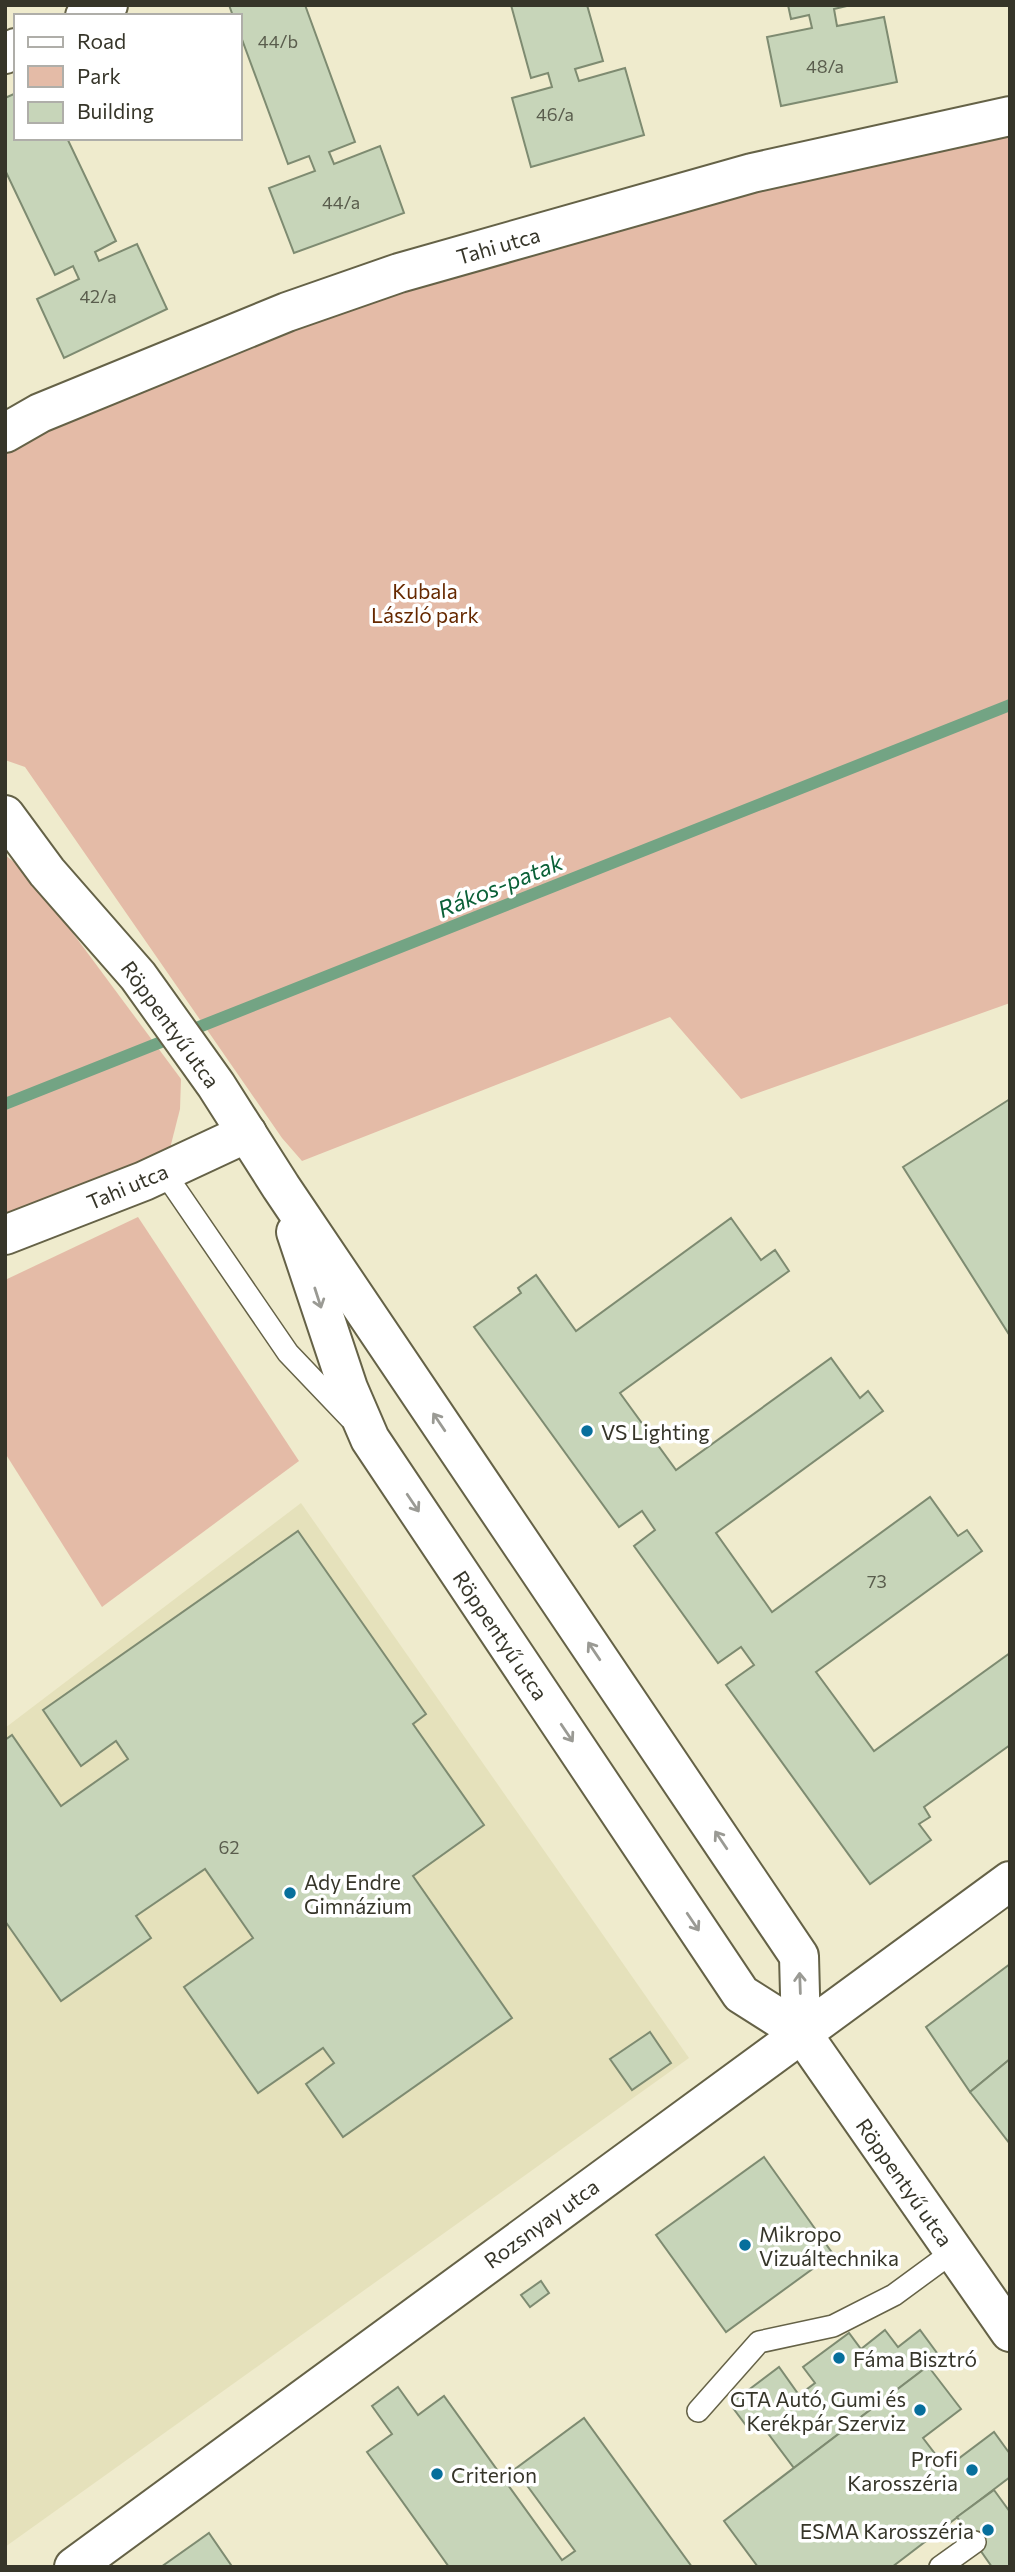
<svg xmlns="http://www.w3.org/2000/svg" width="1015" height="2572" viewBox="0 0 1015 2572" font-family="Commissioner,sans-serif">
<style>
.built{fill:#e5e1bb}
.green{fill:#e4bba7}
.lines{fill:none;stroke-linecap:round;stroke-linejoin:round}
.stream{stroke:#73a484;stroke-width:12}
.building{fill:#c7d5b9;stroke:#7e8b71;stroke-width:2}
.lane-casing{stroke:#656247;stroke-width:24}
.street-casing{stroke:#656247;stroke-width:42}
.secondary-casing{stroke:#656247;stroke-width:42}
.lane{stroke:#fff;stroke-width:21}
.street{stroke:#fff;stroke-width:38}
.secondary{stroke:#fff;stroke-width:38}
.oneway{stroke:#9a9a94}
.poi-dot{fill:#076f9c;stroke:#fff;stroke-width:2.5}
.labels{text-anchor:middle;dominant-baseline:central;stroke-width:7;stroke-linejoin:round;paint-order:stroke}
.number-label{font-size:18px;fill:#5a5d4d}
.street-label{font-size:21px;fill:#363529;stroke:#fff}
.park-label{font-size:21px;fill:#662900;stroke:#fff}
.poi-label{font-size:21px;fill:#363529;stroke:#fff;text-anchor:start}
.water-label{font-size:23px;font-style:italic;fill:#0a6037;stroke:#fff}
</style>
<rect width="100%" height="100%" fill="#efebcd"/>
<!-- built -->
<polygon class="built" points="301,1503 689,2058 5,2547 5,1728"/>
<!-- green -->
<g class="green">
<polygon points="1010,116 1010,1003 741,1099 670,1017 302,1161 282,1138 25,767 5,760 5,433 287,312"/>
<polygon points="5,855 29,874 181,1079 180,1109 164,1172 5,1235"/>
<polygon points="138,1217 299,1461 102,1607 5,1453 5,1280"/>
</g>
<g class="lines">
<!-- stream -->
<polyline class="stream" points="5,1104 1010,705"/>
</g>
<!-- building -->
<g class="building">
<polygon points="229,5 305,5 355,142 329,152 334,164 380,146 404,213 294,253 269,188 315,171 309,156 288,164 240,34 240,16 233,16"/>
<polygon points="511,5 587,5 603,61 575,69 579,81 625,68 644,135 531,167 512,98 552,87 548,73 531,78"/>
<polygon points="788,5 851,5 834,9 837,26 884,17 897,82 781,106 767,37 812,28 809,15 791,19"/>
<polygon points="16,93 16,138 67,138 116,241 95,252 99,261 137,244 167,309 64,358 37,299 79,279 73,266 55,275 5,170 5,98"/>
<polygon points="1010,1099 1010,1336 903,1167"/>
<polygon points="731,1218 761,1260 775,1250 789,1271 620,1393 676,1470 831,1358 860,1398 868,1391 883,1411 716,1533 772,1612 930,1497 958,1536 967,1530 982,1551 816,1672 874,1751 1010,1653 1010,1745 924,1807 930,1817 919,1824 931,1840 870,1884 726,1685 754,1665 741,1647 718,1663 634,1546 655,1530 642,1511 619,1527 474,1327 521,1293 518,1288 536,1275 576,1331"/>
<polygon points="298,1531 426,1714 413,1724 484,1825 413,1876 512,2018 343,2137 306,2084 334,2063 323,2048 258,2093 184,1987 253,1938 205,1869 136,1916 151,1938 61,2001 5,1921 5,1740 12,1735 61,1806 128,1759 116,1741 81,1766 43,1710"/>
<polygon points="1010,1964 1010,2059 970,2092 926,2027"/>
<polygon points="650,2032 671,2063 632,2090 610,2059"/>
<polygon points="1010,2059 1010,2144 970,2092"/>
<polygon points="764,2157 833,2254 726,2332 656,2235"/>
<polygon points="541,2281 549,2293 530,2307 521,2295"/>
<polygon points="885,2330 898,2347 920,2330 940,2357 794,2468 761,2424 751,2432 730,2404 779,2367 799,2395 815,2383 803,2367 849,2333 861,2349"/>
<polygon points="928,2366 961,2409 923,2438 946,2468 994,2432 1010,2454 1010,2477 892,2567 758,2567 724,2521"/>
<polygon points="398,2387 418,2415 444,2396 562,2560 575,2551 515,2469 584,2418 692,2567 449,2567 367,2452 392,2434 372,2406"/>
<polygon points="994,2490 1010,2512 1010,2567 992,2567 957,2517"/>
<polygon points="209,2533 231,2565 228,2567 161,2567"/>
</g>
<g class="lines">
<!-- lane casing -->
<g class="lane-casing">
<g id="lane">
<polyline points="164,1172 288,1353 350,1418"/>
<polyline points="698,2411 759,2342 833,2326 894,2295 954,2251"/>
<polyline points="940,2567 975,2542"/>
</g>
</g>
<!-- street casing -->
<g class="street-casing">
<g id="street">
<polyline points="85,16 108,5"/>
<polyline points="5,54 16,48"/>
<polyline points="5,433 40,413 287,312 399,273 752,173 1010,116"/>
<polyline points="5,1235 144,1181 247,1133"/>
<polyline points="74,2567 1010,1881"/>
</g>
</g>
<!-- secondary casing -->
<g class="secondary-casing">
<g id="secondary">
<polyline points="5,815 47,872 138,976 216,1085 281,1187 799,1956 801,2032"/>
<polyline points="296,1232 348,1388 370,1439 741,1994 801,2032 1010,2332"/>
</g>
</g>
<!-- lane -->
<use href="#lane" class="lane"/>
<!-- street -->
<use href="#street" class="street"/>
<!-- secondary -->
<use href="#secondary" class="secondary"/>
</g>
<!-- one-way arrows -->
<defs><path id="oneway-shaft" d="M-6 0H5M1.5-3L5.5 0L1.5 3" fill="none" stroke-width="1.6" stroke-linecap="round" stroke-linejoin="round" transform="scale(1.75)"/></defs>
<g class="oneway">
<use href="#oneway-shaft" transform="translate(318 1298) rotate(72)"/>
<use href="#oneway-shaft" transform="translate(439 1422) rotate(-124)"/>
<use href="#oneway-shaft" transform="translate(413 1503) rotate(56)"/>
<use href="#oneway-shaft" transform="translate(594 1651) rotate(-124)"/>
<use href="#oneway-shaft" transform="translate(567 1733) rotate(56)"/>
<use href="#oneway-shaft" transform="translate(721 1840) rotate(-124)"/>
<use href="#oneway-shaft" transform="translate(693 1922) rotate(56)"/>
<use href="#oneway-shaft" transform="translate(800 1983) rotate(-92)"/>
</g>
<!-- markers -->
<g class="poi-dot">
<circle cx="587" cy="1431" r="7"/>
<circle cx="290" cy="1893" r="7"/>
<circle cx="745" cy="2245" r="7"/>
<circle cx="839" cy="2358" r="7"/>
<circle cx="920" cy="2410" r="7"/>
<circle cx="972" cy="2470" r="7"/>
<circle cx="437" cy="2474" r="7"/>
<circle cx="988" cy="2530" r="7"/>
</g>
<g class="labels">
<!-- number labels -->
<g class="number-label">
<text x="278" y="41">44/b</text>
<text x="825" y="66">48/a</text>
<text x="555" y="114">46/a</text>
<text x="341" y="202">44/a</text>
<text x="98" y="296">42/a</text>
<text x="877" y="1581">73</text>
<text x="229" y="1847">62</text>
</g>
<!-- street labels -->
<g class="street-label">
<text transform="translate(498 245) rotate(-16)">Tahi utca</text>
<text transform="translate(171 1024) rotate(54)">Röppentyű utca</text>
<text transform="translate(127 1186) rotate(-23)">Tahi utca</text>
<text transform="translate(501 1635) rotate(56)">Röppentyű utca</text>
<text transform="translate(905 2182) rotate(55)">Röppentyű utca</text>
<text transform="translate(541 2223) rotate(-36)">Rozsnyay utca</text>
</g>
<!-- park labels -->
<g class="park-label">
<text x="425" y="590">Kubala<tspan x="425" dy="24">László park</tspan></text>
</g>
<!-- poi labels -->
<g class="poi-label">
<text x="601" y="1431">VS Lighting</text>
<text x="304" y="1881">Ady Endre<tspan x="304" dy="24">Gimnázium</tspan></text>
<text x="759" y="2233">Mikropo<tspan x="759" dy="24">Vizuáltechnika</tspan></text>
<text x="853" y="2358">Fáma Bisztró</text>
<text x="906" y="2398" text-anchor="end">GTA Autó, Gumi és<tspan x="906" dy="24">Kerékpár Szerviz</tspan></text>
<text x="958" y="2458" text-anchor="end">Profi<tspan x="958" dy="24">Karosszéria</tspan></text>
<text x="451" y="2474">Criterion</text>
<text x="974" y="2530" text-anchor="end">ESMA Karosszéria</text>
</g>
<!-- water labels -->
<g class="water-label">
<text transform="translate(500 885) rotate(-22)">Rákos-patak</text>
</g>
</g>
<!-- border -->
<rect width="1015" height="2572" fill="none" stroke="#363529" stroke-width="14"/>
<!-- legend -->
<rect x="14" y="14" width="228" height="126" fill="#ffffff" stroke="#afaea9" stroke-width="2"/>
<rect x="28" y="37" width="35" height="10" fill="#ffffff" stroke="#afaea9" stroke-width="2"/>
<text x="77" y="49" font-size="21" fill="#363529">Road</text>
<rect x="28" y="66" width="35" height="21" fill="#e4bba7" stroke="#afaea9" stroke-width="2"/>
<text x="77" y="84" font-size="21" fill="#363529">Park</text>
<rect x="28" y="102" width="35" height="21" fill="#c7d5b9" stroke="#afaea9" stroke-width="2"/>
<text x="77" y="119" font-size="21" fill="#363529">Building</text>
</svg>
